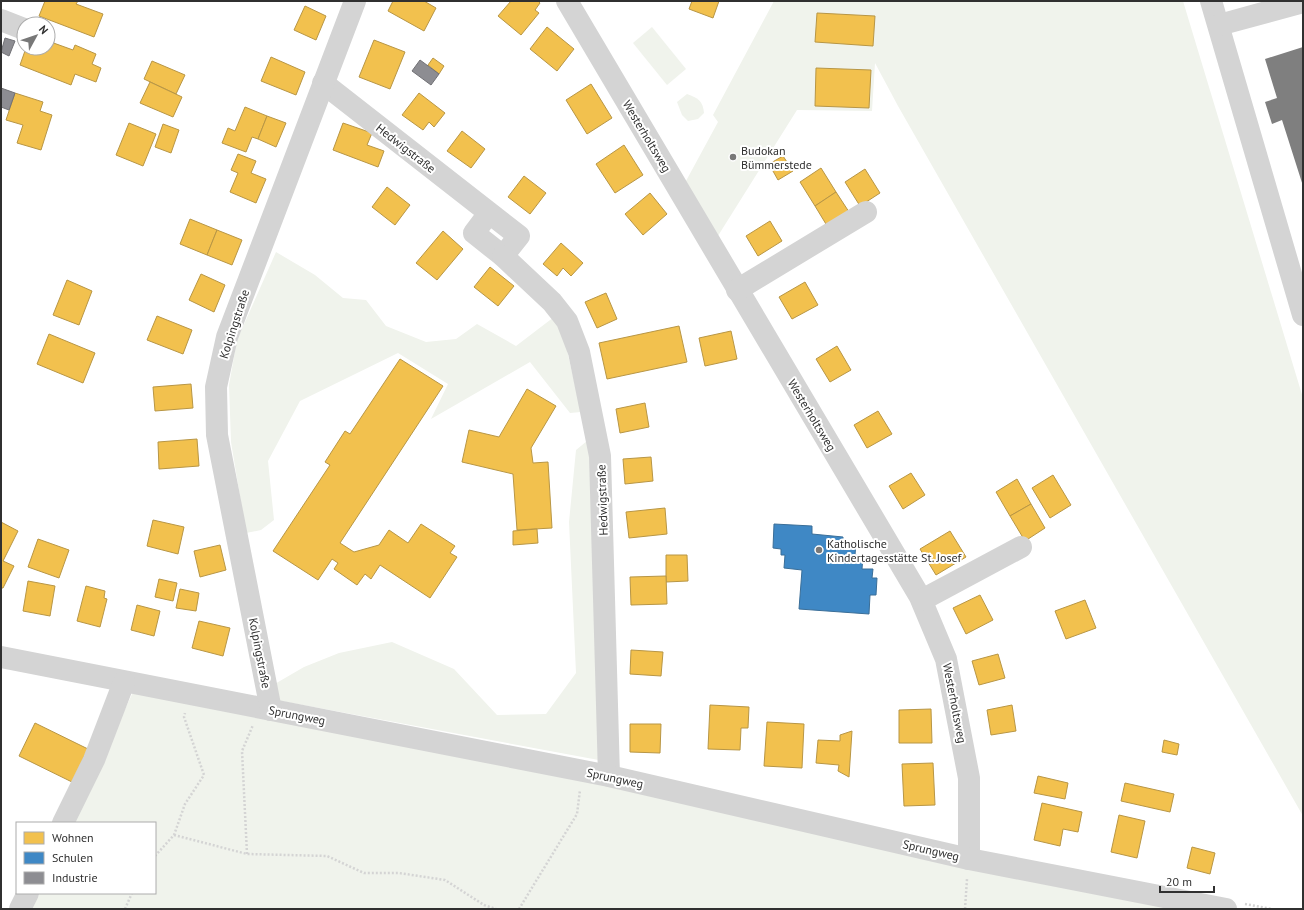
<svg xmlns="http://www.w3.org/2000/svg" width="1304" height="910" viewBox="0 0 1304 910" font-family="'PT Sans',sans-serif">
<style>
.green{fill:#f0f3ec}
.homes{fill:#f2c14e;stroke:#b89645}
.schools{fill:#3f88c5;stroke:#3a6e98}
.industry{fill:#8d8d92;stroke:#717175}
.building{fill:#7f7f7f}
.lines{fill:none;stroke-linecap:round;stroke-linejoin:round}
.path{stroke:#d4d4d4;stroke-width:2.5;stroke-dasharray:2 2;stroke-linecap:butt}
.minor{stroke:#d4d4d4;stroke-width:22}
.poi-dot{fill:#787878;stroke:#fff;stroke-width:1.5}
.labels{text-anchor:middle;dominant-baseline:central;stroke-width:4;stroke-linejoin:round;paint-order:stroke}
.street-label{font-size:12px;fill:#303030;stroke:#fff}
.poi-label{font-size:12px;fill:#303030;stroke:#fff;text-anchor:start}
</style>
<rect width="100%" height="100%" fill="#fff"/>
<!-- green -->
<g class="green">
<polygon points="774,1 1183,1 1303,398 1303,816 898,106 875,63 872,111 797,110 711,247 680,192 718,122 713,115"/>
<polygon points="652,27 686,69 667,85 633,43"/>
<path d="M 687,94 C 698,98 703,101 704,113 L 698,119 L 688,121 L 682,115 L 677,102 Z"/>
<polygon points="276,252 315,275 343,298 366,300 386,326 426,342 456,339 477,324 516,346 554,317 564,337 581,412 570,413 530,362 431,419 448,384 398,353 300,401 268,461 274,520 261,530 246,533 231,442 229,385 237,340"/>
<polygon points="587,441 595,474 604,761 276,700 273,685 304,667 339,653 392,642 454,669 497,715 546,714 576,673 569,522 576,450"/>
<polygon points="133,692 577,776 1179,909 32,909 40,893 155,893 155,823 72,823"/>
</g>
<!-- homes -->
<g class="homes">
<polygon points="45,1 78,1 76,4 103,14 94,37 39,16"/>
<polygon points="393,1 424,1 436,8 424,31 388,11"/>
<polygon points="511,1 538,1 540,3 535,10 539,13 521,35 498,16"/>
<polygon points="692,1 719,1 713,18 689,9"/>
<polygon points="305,6 326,16 316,40 294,30"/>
<polygon points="817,13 875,16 873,46 815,42"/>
<polygon points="547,27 574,49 557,71 530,49"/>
<polygon points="374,40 405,52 390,89 359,77"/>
<polygon points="48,41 73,50 75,45 96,54 92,64 101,68 96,82 75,74 71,85 20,65 26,48 48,48"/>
<polygon points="271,57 305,72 296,95 261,81"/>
<polygon points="433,58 444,66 439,74 428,65"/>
<polygon points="152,61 185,75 176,94 144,79"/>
<polygon points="816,68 871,70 869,108 815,106"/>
<polygon points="150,82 182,97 173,117 140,103"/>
<polygon points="591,84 612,118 587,134 566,100"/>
<polygon points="15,93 43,102 40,111 52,115 41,150 17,143 23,125 6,120"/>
<polygon points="419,93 445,113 434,127 429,122 423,130 402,115"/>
<polygon points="245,107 267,116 258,139 252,137 246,152 222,143 228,128 235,131"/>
<polygon points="267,116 286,123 276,147 258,139"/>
<polygon points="129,123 156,134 143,166 116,155"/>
<polygon points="343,123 372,133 367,145 384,151 378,167 333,150"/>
<polygon points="163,124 179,130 171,153 155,147"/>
<polygon points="462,131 485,149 471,168 447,151"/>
<polygon points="624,145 643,175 615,193 596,164"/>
<polygon points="238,154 256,161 251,173 266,179 256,203 230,192 238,173 231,170"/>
<polygon points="783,156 793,171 778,180 769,164"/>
<polygon points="821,168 836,192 815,206 800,182"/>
<polygon points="865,169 880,193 860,206 845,182"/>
<polygon points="524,176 546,193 530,214 508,197"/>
<polygon points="387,187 410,205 395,225 372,207"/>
<polygon points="836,192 851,215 829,229 815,206"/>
<polygon points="650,193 667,214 643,235 625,214"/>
<polygon points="190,219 217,230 207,255 180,244"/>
<polygon points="770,221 782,241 758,256 746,236"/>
<polygon points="217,230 242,240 232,265 207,255"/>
<polygon points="443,231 463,249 437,280 416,263"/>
<polygon points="561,243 583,263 571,276 563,268 557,276 543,264"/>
<polygon points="490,267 514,286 498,306 474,287"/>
<polygon points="201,274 225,285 214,312 189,300"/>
<polygon points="67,280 92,291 79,325 53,315"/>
<polygon points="805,282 818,305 792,319 779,297"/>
<polygon points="606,293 617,319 597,328 585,302"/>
<polygon points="157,316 192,330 183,354 147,340"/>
<polygon points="679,326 687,362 607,379 599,343"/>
<polygon points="731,331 737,359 705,366 699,338"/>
<polygon points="49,334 95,353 83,383 37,364"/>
<polygon points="837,346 851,370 830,382 816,359"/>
<polygon points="400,359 443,386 340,543 354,552 379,545 389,530 408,543 421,524 455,546 450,553 457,557 430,598 380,565 371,579 365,574 357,585 334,569 338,563 332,559 318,580 273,551 330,465 325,462 345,431 350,434"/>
<polygon points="191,384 193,408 155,411 153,387"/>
<polygon points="527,389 556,406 531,448 533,463 548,462 552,528 517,530 513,474 462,462 469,430 499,437"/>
<polygon points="645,403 649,427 620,433 616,409"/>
<polygon points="878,411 892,434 867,448 854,425"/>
<polygon points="197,439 199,466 159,469 158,442"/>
<polygon points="651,457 653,481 625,484 623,459"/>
<polygon points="911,473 925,495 903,509 889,486"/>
<polygon points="1053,475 1071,505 1050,518 1032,488"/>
<polygon points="1017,479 1031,504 1010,516 996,492"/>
<polygon points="1031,504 1045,528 1025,541 1010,516"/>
<polygon points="665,508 667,534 629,538 626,512"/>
<polygon points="153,520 184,527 178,554 147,546"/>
<polygon points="1,522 18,531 3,561 14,566 3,588 1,588"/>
<polygon points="537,529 538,543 513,545 513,531"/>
<polygon points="950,531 966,557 936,575 920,549"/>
<polygon points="38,539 69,550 59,578 28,567"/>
<polygon points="220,545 226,570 200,577 194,551"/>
<polygon points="666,555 687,555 688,581 666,582"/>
<polygon points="666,576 667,604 631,605 630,577"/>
<polygon points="159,579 177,583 173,601 155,597"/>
<polygon points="28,581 55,586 50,616 23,611"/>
<polygon points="86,586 105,591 104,598 107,599 100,627 77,621"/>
<polygon points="180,589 199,593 196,611 176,608"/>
<polygon points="980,595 993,620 966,634 953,608"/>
<polygon points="1085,600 1096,628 1066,639 1055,611"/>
<polygon points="137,605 160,611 154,636 131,630"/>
<polygon points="199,621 230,628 223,656 192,648"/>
<polygon points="631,650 663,652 661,676 630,674"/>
<polygon points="998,654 1005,678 979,685 972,661"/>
<polygon points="710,705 749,707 748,728 741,728 740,750 708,749"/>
<polygon points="1012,705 1016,731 991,735 987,710"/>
<polygon points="931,709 932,743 899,743 899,710"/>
<polygon points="767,722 804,724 802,768 764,766"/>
<polygon points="35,723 88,749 72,782 19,756"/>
<polygon points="630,724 661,724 660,753 630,752"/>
<polygon points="852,731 849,777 838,771 839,765 816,763 818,740 840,741 840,735"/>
<polygon points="1164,740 1179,744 1177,755 1162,752"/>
<polygon points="933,763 935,805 904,806 902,764"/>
<polygon points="1038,776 1068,783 1065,799 1034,793"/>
<polygon points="1125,783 1174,794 1170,812 1121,801"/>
<polygon points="1042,803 1082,812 1078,832 1063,829 1060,846 1034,840"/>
<polygon points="1119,815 1145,821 1137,858 1111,852"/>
<polygon points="1192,847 1215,853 1210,874 1187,868"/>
</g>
<!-- schools -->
<polygon class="schools" points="774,524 812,526 812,534 843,537 843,542 856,543 855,555 863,556 862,569 873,569 872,578 877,578 876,595 870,595 869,614 799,609 802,570 784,568 785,555 781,555 781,549 773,548"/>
<!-- industry -->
<g class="industry">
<polygon points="5,38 15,41 9,56 1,52"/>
<polygon points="420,60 439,74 431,85 412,71"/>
<polygon points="1,88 15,93 9,110 1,107"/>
</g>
<!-- building -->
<polygon class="building" points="1303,47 1303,186 1282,120 1272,124 1265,102 1277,98 1265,59"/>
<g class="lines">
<!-- path -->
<g class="path">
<polyline points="174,835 247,854 327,856 364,873 399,873 445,880 484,905 496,909"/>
<polyline points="247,854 242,751 253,725"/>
<polyline points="155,856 174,835 185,804 204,775 184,717 185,713"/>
<polyline points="1245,904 1272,909"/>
<polyline points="125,909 132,893"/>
<polyline points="519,909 577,814 580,790"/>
<polyline points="965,909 967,879"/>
</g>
<!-- minor -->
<g class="minor">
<polyline points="567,1 920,597 946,659 969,778 969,859"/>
<polyline points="1211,1 1303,315"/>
<polyline points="1,20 24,29"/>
<polyline points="1219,25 1303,2"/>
<polyline points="323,83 519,236 503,256 474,233 489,213"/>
<polyline points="503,256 552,302 567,321 579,352 600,456 609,776"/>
<polyline points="737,290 866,212"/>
<polyline points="922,600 1021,547"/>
<polyline points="1,657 609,776 969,859 1226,909"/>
<polyline points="271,710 217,435 216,387 227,337 355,1"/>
<polyline points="63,823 94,760 124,682"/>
<polyline points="20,909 28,893"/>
</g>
</g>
<!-- markers -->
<g class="poi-dot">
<circle cx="733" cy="157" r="4"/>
<circle cx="819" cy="550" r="4"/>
</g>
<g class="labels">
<!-- street labels -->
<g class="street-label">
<text transform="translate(647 136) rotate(59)">Westerholtsweg</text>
<text transform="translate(406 148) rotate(38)">Hedwigstraße</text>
<text transform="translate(234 324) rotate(-72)">Kolpingstraße</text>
<text transform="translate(812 415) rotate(59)">Westerholtsweg</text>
<text transform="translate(602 500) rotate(-92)">Hedwigstraße</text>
<text transform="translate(260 653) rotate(79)">Kolpingstraße</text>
<text transform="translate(955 703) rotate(79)">Westerholtsweg</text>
<text transform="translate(297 715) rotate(11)">Sprungweg</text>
<text transform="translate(615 778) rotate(12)">Sprungweg</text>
<text transform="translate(931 850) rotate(13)">Sprungweg</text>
</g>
<!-- poi labels -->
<g class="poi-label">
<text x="741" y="150">Budokan<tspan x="741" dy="14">Bümmerstede</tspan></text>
<text x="827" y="543">Katholische<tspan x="827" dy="14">Kindertagesstätte St. Josef</tspan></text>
</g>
</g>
<!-- border -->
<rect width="1304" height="910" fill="none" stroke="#303030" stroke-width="4"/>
<!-- legend -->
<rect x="16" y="822" width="140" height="72" fill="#ffffff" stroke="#acacac"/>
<rect x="24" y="832" width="20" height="12" fill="#f2c14e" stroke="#acacac"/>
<text x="52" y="842" font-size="12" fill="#303030">Wohnen</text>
<rect x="24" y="852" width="20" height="12" fill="#3f88c5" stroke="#acacac"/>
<text x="52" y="862" font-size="12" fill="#303030">Schulen</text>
<rect x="24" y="872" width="20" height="12" fill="#8d8d92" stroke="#acacac"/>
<text x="52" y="882" font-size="12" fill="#303030">Industrie</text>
<!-- north arrow -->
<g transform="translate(36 36) rotate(50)"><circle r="19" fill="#ffffff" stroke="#acacac"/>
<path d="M0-3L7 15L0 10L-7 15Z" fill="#787878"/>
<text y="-6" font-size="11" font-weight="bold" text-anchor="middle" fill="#303030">N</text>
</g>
<!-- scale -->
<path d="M1160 886v6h54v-6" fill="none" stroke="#303030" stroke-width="2"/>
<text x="1166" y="886" font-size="12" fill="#303030" stroke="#ffffff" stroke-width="3" paint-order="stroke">20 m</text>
</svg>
